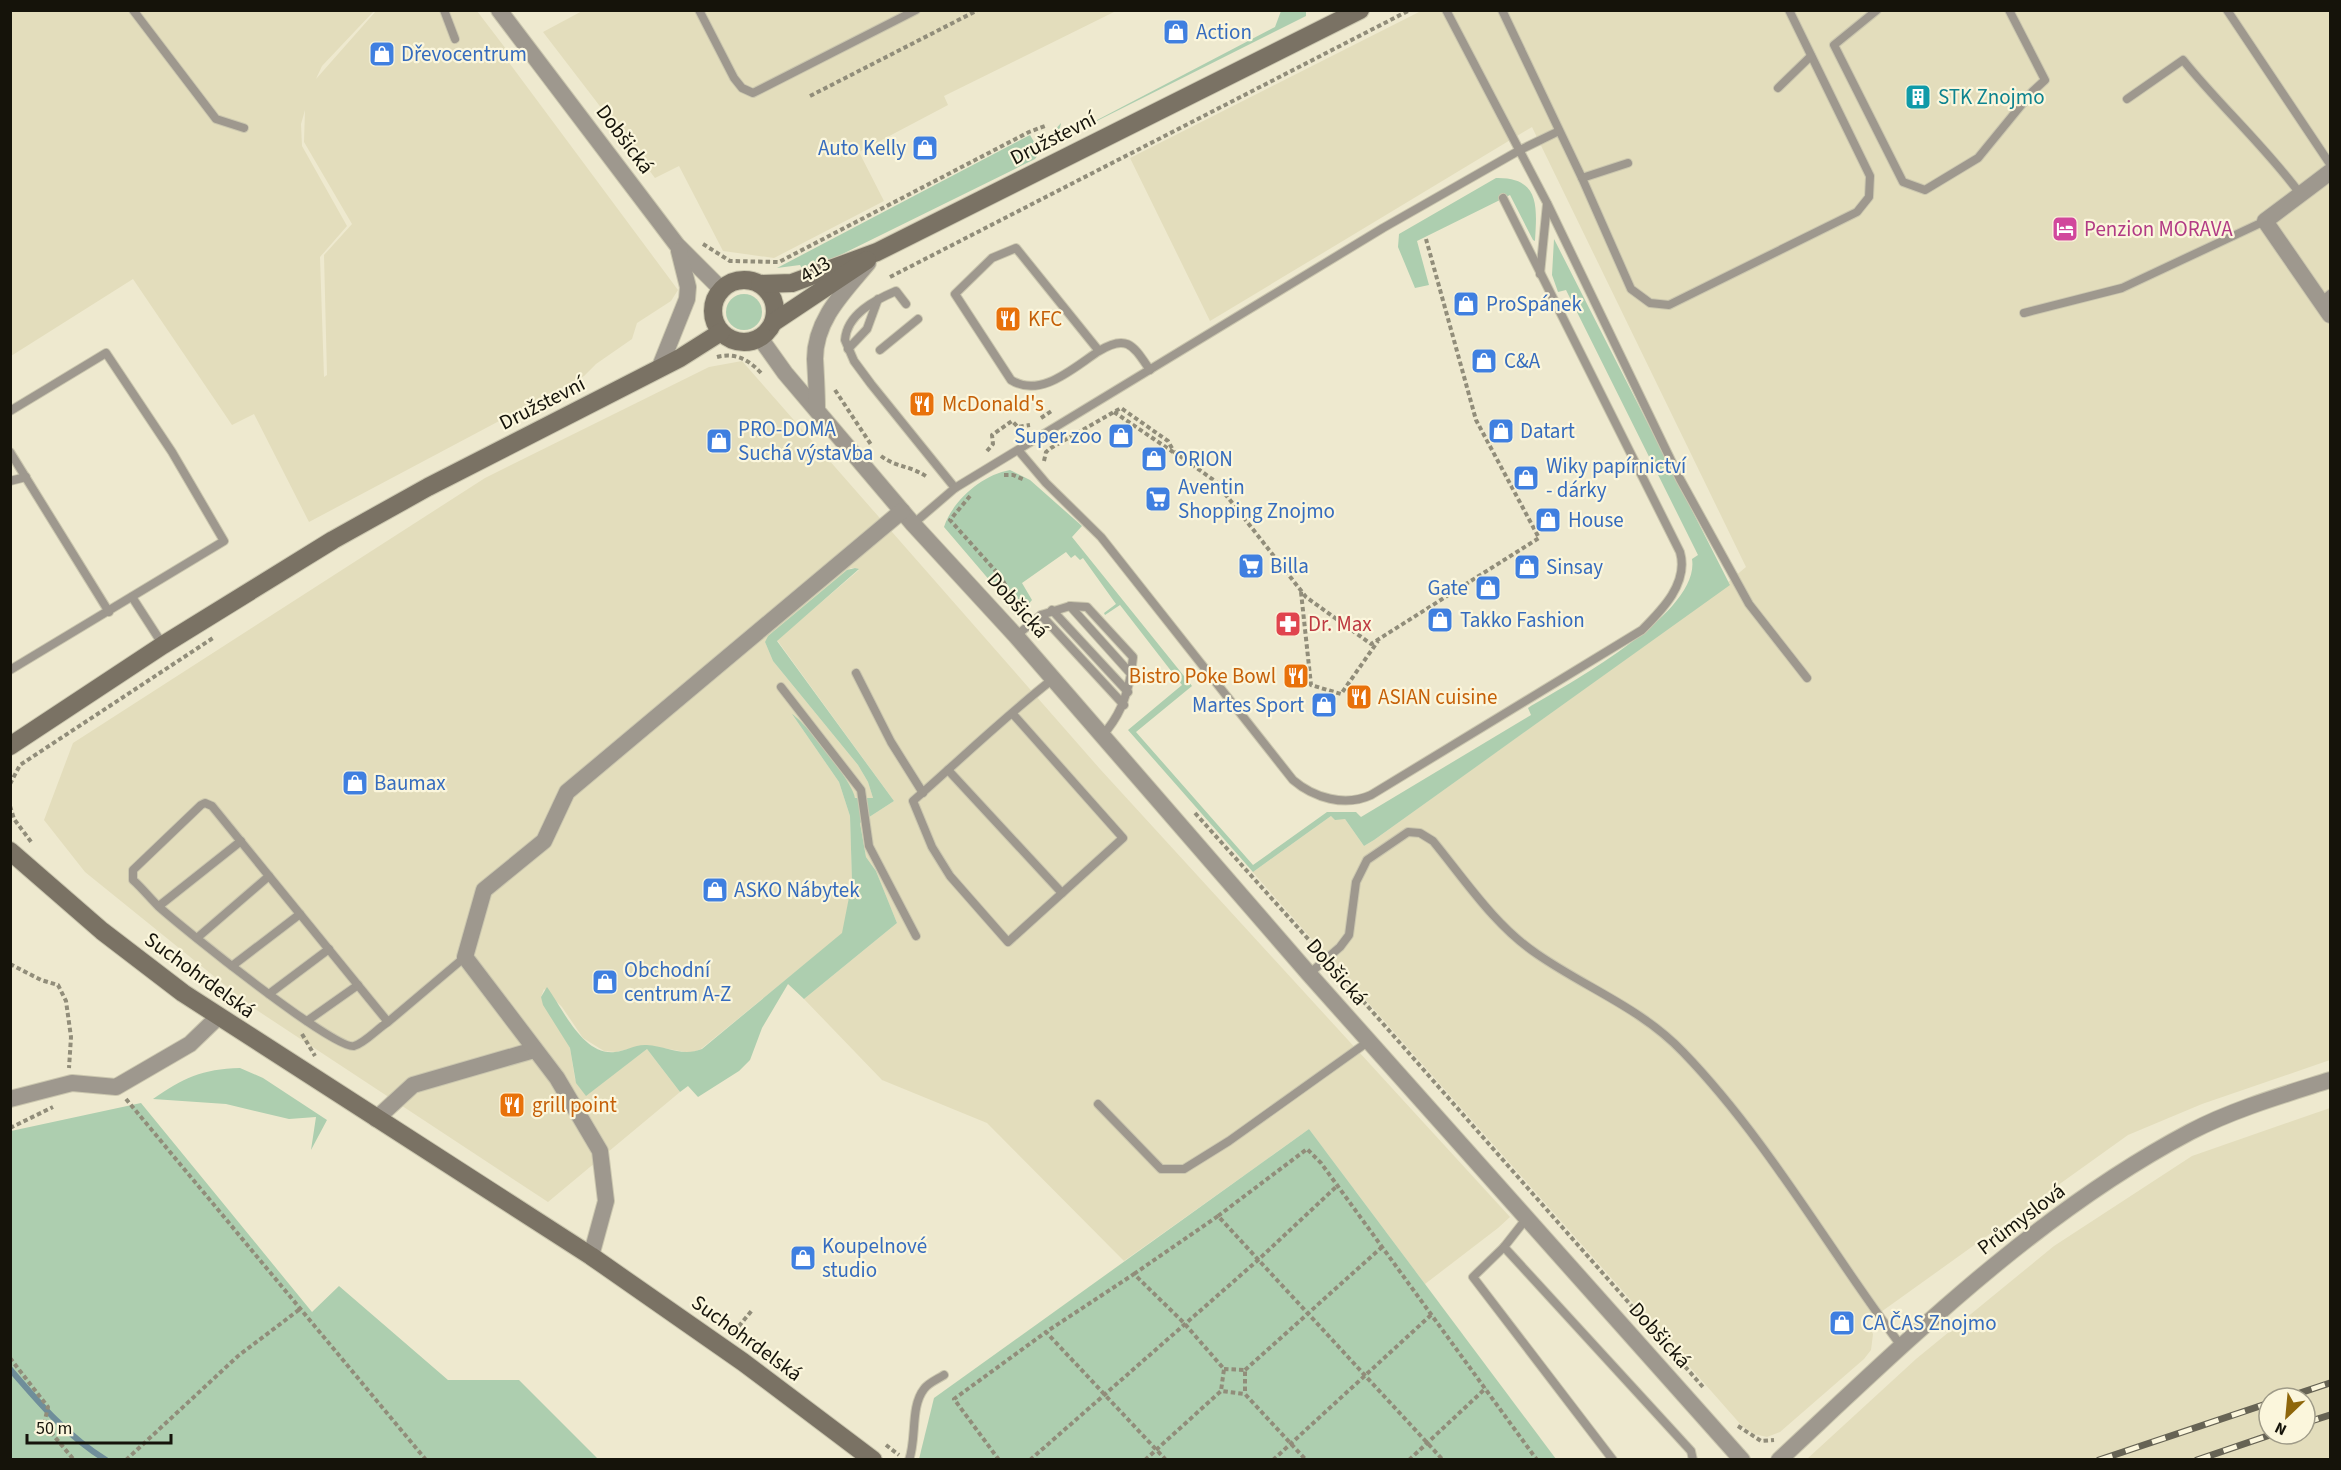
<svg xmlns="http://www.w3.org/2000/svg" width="2341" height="1470" viewBox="0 0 2341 1470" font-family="'Source Sans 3',sans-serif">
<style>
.built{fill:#e3ddbc;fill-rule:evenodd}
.green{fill:#adceaf}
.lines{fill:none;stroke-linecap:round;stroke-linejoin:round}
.stream{stroke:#6f8e9a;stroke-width:6}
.lane-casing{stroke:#cbc7af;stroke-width:10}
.street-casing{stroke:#cbc7af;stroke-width:18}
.secondary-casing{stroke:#cbc7af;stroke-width:20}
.path{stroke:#918d7a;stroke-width:4;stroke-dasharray:4.5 3;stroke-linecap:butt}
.lane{stroke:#9e988e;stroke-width:8}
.street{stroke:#9e988e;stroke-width:16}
.secondary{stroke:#7a7264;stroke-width:18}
.rail-casing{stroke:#666354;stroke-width:7}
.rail{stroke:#fbf6dc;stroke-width:4.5;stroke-dasharray:14;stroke-linecap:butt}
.labels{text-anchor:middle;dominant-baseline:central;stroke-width:4.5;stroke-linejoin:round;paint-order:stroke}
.shop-label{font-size:21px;fill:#366cbe;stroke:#fbf6dc;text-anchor:start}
.culture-label{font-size:21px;fill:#0d838f;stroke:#fbf6dc;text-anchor:start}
.street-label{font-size:21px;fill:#15130a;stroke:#fbf6dc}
.hotel-label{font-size:21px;fill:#b23c85;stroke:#fbf6dc;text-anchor:start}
.food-label{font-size:21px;fill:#c56008;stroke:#fbf6dc;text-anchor:start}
.health-label{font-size:21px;fill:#be3a42;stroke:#fbf6dc;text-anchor:start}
</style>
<rect width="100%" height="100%" fill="#eee9cf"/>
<!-- built -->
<g class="built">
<polygon points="584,10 1116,11 944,96 948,105 859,152 884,201 774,258 723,251 679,166 655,178 543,32"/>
<path d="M 11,11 L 374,11 L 322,66 L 316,79 L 376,11 L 477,11 L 509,53 L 507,60 L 678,290 L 671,301 L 637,323 L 632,339 L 596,364 L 584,376 L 309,522 L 254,414 L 232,425 L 133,279 L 11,356 ZM 305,110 L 304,142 L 352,224 L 324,255 L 327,375 L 324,377 L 320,257 L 347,226 L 302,146 L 301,124 Z"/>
<polygon points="1421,11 2330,11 2330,1060 2202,1104 2128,1135 1867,1322 1873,1334 1871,1350 1864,1359 1780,1432 1767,1437 1754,1434 1742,1426 1250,869 1253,872 1331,816 1345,819 1364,846 1374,840 1730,584 1728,582 1746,567 1532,127 1210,321 1130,158"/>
<polygon points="742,361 1100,769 1510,1217 1498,1228 1425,1284 1309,1129 1124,1261 987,1123 882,1080 804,999 897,923 876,871 866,857 860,823 894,801 777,640 859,570 855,568 851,568 765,642 773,661 858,765 868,782 873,798 855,798 844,775 792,714 839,782 850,816 852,882 843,933 701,1049 691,1053 646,1045 616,1052 604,1051 583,1038 562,1007 544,989 541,997 570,1048 575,1079 586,1095 647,1049 680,1092 548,1202 252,1007 85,872 44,820 73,743 485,478 709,367"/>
<path d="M 2330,1108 L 2330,1459 L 1807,1459 L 1916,1359 L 2054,1246 L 2192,1156 ZM 2269,1398 L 2305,1398 L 2305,1434 L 2269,1434 Z"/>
</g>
<!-- green -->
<g class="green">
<polygon points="1281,11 1306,11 1306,16 1053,143 1053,132 1061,123 1057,141 1275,27"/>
<polygon points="1030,135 1040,152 1035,159 812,269 804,272 800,265 777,268"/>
<path d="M 1496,178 C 1540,177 1537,207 1535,241 L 1533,240 L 1510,195 L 1417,241 L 1429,285 L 1415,288 L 1398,247 L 1399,234 Z"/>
<path d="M 1554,239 L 1730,585 L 1374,840 L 1364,846 L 1345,819 L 1335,820 L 1331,816 L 1253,872 L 1128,730 L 1182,685 L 1120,605 L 1105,615 L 1104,613 L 1116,604 L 1083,558 L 1080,560 L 1075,555 L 1071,558 L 1066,552 L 1022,583 L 1032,600 L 1027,606 L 1014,609 L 944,527 C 953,500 982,475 1010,470 L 1030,480 L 1082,526 L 1072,537 L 1192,686 L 1136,732 L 1253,865 L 1327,812 L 1356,812 L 1361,817 L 1531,715 L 1528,708 C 1568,684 1701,613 1692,559 L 1698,555 L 1566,290 L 1558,292 L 1552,275 Z"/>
<circle cx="744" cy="312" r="18"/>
<path d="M 855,568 L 859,569 L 777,641 L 894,801 L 860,823 L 866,857 L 876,871 L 897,923 L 804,999 L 788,984 L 762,1028 L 750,1060 L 739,1071 L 698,1097 L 688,1086 L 680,1092 L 647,1049 L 586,1096 L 576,1083 L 570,1048 L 543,1005 L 541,997 L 547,987 C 563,1009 583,1056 615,1052 C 626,1051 635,1044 647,1045 C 666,1046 682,1057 702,1049 L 842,933 L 852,882 L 850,816 L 839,782 L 792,714 C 805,722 853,782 855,798 L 873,798 L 868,782 L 858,765 L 773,661 L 765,642 L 768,636 L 847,570 Z"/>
<path d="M 240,1068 L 263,1078 L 327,1120 L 311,1150 L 316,1117 L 289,1119 L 226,1104 L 153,1099 C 183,1078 202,1069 240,1068 Z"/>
<polygon points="141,1103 312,1312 339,1286 448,1380 519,1380 598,1459 11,1459 11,1131"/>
<polygon points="1309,1129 1556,1459 919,1459 934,1398"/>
</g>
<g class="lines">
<!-- stream -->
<path class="stream" d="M 10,1369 C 40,1404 67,1436 106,1460"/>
<!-- lane casing -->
<g class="lane-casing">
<g id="lane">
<polyline points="133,10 216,119 244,128"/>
<polyline points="444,10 455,39"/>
<polyline points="699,10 734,78 742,88 753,93 916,10"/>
<polyline points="1446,10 1547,203 1680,479 1749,604 1807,678"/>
<polyline points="1502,10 1582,178 1631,289 1650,303 1669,305 1857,212 1869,197 1870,176 1789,10"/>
<polyline points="1877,10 1834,45 1903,182 1925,190 1978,158 2032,92 2045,80 2009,10"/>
<polyline points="2227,10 2330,164"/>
<polyline points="1778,88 1811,56"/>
<path d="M 2127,99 L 2183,60 C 2220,106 2265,146 2301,195"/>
<polyline points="1582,178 1628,163"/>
<polyline points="1540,274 1547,204"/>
<polyline points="2321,302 2330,294"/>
<path d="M 906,304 L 896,291 C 875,300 847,314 845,340 L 854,361 L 871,384 L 955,488"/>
<polyline points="2024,313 2122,288 2265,221"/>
<polyline points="848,349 867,329 878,299"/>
<polyline points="880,350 918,319"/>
<path d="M 1099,351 C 1074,367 1041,399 1011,380 L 955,294 L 992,258 L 1016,248 L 1099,351 C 1128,333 1134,347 1150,370"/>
<polyline points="10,411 106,353 172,452 224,541 10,670"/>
<path d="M 1019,451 L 1046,483 L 1101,537 L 1293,780 C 1314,798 1345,807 1371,795 L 1642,630 C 1662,610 1689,583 1680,552 L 1503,198"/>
<polyline points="10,452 109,612"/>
<polyline points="10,481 26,477"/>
<polyline points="913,524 955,488 1383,228 1520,150 1559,131"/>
<polyline points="132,597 163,645"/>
<polyline points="1070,606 1087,607 1133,657 1131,674"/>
<polyline points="1052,610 1128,692"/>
<polyline points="1041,615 1124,705"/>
<path d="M 1016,636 L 1041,615 L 1070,606 L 1131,674 C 1126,699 1119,717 1102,736"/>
<polyline points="856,673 891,742 923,793"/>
<polyline points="781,687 861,790 869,846 916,936"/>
<path d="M 1012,713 L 1123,838 L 1008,942 L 950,876 L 932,847 L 913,801 C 960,760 1004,717 1053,679"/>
<polyline points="948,770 1062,893"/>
<polyline points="159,906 241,841"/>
<polyline points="197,938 269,876"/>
<polyline points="232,966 300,914"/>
<path d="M 1309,974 L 1340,947 L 1349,935 L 1356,882 L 1367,860 L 1408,832 L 1420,833 L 1433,841 C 1465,880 1495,926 1537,954 C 1586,988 1641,1008 1683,1052 C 1768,1140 1829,1250 1902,1347"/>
<polyline points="269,994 329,949"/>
<polyline points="307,1021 358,985"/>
<path d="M 388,1022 C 378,1028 365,1043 354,1046 C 335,1051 180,926 158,906 C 150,898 142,888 133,880 L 133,870 L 201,805 L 205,803 L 212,806 L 388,1022 L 465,957"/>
<polyline points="1098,1104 1161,1169 1184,1169 1229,1141 1369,1041"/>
<polyline points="1526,1219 1504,1247 1473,1277 1613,1460"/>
<polyline points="1504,1247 1691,1451 1693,1460"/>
<path d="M 909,1460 C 917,1438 910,1407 924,1389 C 928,1383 938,1379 944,1375"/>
</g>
</g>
<!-- street casing -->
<g class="street-casing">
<g id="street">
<polyline points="499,10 677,245 721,289"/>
<polyline points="2330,172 2265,221 2330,315"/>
<polyline points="760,338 785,373 913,524 1016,636 1309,974 1742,1460"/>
<polyline points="659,369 687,299 688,287 679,251"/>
<path d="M 817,410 C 817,393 816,376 815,359 C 815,319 845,291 868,263"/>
<polyline points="10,1099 72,1083 116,1087 190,1044 218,1017"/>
<polyline points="376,1119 413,1085 534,1050"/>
<polyline points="591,1256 606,1201 600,1151 557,1078 465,957 484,890 544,841 567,792 902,511"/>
<path d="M 1779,1460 C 1907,1341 2035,1214 2190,1132 C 2234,1109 2283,1095 2330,1080"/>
</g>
</g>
<!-- secondary casing -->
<g class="secondary-casing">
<g id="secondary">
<circle cx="744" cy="311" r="31"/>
<polyline points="760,284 792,283 877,252 1360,10"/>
<polyline points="774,322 867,260"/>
<polyline points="10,746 163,645 333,540 428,487 680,358 721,332"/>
<polyline points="10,851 102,931 183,993 591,1256 743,1362 873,1460"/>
</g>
</g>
<!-- path -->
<g class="path">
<polyline points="810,96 978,10"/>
<polyline points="703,244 730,261 779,262 1029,132 1045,126"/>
<polyline points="890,277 1410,10"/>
<path d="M 717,357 C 735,352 749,360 761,373"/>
<polyline points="835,390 872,446"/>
<polyline points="1114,412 1173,452"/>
<polyline points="1041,418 1053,410"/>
<polyline points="987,451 993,444 992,435 1012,421 1018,427 1030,425"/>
<path d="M 881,456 C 897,468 910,465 927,477"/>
<polyline points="1044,461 1046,452 1051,448 1121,408 1168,441 1174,452 1215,481 1306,597 1371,644 1539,538 1476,420 1426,239"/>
<polyline points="1004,475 1013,475 1025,480"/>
<polyline points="970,496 950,520 1001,577 1017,608"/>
<polyline points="1301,592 1311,685 1341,694 1378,641"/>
<polyline points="10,784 20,765 213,638"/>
<polyline points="10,806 14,819 32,843"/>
<polyline points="1195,813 1318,950"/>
<polyline points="10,964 41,980 58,985 66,1001 71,1037 69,1068"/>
<polyline points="1333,967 1703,1387"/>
<polyline points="302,1034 315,1056"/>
<polyline points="126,1099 426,1460"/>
<polyline points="10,1128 53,1107"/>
<polyline points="1218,1216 1307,1149 1321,1163 1537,1460"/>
<polyline points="1134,1274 1218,1216 1443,1460"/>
<polyline points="734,1332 753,1309"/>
<polyline points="10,1358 48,1407 44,1424 74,1460"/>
<polyline points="1224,1369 1245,1370 1245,1394"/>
<polyline points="1245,1370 1382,1247"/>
<polyline points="1738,1426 1761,1441 1774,1440"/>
<polyline points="886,1445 899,1455"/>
<polyline points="126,1460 238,1356 300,1309"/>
<polyline points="999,1460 954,1399 1046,1332"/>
<polyline points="1030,1460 1258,1260 1337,1186"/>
<polyline points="1145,1460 1221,1391 1245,1394 1306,1460"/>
<polyline points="1166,1460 1046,1332 1134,1274 1184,1323 1224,1369 1221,1391"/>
<polyline points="1273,1460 1431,1315"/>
<polyline points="1409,1460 1486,1388"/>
</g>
<!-- lane -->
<use href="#lane" class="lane"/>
<!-- street -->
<use href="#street" class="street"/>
<!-- secondary -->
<use href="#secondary" class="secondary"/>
<!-- rail casing -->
<g class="rail-casing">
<g id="rail">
<polyline points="2285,1398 2330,1383"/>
<polyline points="2305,1423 2330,1415"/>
<polyline points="2099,1460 2269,1403"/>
<polyline points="2197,1460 2273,1434"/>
</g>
</g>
<!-- rail -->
<use href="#rail" class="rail"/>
</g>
<!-- icons -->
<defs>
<g id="shop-square" transform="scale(1.35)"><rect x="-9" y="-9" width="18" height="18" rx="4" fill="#3f7fe0" stroke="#fbf6dc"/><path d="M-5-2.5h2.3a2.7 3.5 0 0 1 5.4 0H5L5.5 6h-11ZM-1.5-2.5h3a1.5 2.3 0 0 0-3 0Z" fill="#fff"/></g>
<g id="building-square" transform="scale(1.35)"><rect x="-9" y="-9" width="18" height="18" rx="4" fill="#0f9aa8" stroke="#fbf6dc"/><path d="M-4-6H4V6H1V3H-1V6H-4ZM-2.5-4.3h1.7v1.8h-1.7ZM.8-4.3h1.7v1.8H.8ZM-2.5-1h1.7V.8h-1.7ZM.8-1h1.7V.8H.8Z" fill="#fff"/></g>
<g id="hotel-square" transform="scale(1.35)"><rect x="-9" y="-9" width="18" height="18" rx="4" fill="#d1479c" stroke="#fbf6dc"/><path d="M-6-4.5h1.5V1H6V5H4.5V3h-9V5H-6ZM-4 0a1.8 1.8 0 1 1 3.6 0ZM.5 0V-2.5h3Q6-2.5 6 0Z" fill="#fff"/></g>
<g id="restaurant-square" transform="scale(1.35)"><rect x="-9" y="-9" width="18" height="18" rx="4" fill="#e8710a" stroke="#fbf6dc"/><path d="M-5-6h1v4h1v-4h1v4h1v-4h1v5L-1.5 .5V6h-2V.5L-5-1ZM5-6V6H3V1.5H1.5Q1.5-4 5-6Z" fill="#fff"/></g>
<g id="supermarket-square" transform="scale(1.35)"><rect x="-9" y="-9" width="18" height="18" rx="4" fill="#3f7fe0" stroke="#fbf6dc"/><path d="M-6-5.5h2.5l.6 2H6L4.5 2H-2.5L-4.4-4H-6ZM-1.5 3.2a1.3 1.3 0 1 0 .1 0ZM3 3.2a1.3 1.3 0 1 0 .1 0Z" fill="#fff"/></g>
<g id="pharmacy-square" transform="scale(1.35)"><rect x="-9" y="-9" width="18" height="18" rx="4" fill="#e0444e" stroke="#fbf6dc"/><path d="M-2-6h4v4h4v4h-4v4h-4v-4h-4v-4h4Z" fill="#fff"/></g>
</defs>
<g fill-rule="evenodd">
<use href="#shop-square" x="1176" y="32"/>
<use href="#shop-square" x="382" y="54"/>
<use href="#building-square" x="1918" y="97"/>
<use href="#shop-square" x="925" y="148"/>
<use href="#hotel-square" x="2065" y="229"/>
<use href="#shop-square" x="1466" y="304"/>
<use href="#restaurant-square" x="1008" y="319"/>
<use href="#shop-square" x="1484" y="361"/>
<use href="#restaurant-square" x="922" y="404"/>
<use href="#shop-square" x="1501" y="431"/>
<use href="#shop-square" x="1121" y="436"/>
<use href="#shop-square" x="719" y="441"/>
<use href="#shop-square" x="1154" y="459"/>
<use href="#shop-square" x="1526" y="478"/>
<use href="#supermarket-square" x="1158" y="499"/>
<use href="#shop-square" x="1548" y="520"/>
<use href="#supermarket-square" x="1251" y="566"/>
<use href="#shop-square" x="1527" y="567"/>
<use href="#shop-square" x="1488" y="588"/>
<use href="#shop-square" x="1440" y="620"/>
<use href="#pharmacy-square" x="1288" y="624"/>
<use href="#restaurant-square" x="1296" y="676"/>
<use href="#restaurant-square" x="1359" y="697"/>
<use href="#shop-square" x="1324" y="705"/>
<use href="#shop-square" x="355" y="783"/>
<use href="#shop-square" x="715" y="890"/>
<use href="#shop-square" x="605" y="982"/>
<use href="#restaurant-square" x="512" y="1105"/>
<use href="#shop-square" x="803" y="1258"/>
<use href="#shop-square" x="1842" y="1323"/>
</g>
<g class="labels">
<!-- shop labels -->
<g class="shop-label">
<text x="1196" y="32">Action</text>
<text x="401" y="54">Dřevocentrum</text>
<text x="906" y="148" text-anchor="end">Auto Kelly</text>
<text x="1486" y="304">ProSpánek</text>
<text x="1504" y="361">C&amp;A</text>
<text x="738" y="429">PRO-DOMA<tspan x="738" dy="24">Suchá výstavba</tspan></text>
<text x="1520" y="431">Datart</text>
<text x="1102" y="436" text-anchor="end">Super zoo</text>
<text x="1174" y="459">ORION</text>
<text x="1546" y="466">Wiky papírnictví<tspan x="1546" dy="24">- dárky</tspan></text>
<text x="1178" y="487">Aventin<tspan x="1178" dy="24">Shopping Znojmo</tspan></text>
<text x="1568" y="520">House</text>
<text x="1270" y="566">Billa</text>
<text x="1546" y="567">Sinsay</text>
<text x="1468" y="588" text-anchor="end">Gate</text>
<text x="1460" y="620">Takko Fashion</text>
<text x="1304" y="705" text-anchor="end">Martes Sport</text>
<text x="374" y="783">Baumax</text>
<text x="734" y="890">ASKO Nábytek</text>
<text x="624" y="970">Obchodní<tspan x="624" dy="24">centrum A-Z</tspan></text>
<text x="822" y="1246">Koupelnové<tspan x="822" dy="24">studio</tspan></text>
<text x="1862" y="1323">CA ČAS Znojmo</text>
</g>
<!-- culture labels -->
<g class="culture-label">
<text x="1938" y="97">STK Znojmo</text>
</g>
<!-- street labels -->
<g class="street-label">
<text transform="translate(1053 138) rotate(-27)">Družstevní</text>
<text transform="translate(625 139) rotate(53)">Dobšická</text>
<text transform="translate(815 269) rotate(-31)">413</text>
<text transform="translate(542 403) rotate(-27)">Družstevní</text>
<text transform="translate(1018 605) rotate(48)">Dobšická</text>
<text transform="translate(1337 972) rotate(49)">Dobšická</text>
<text transform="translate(200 975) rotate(36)">Suchohrdelská</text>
<text transform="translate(2021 1219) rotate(-37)">Průmyslová</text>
<text transform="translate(1660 1335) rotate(48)">Dobšická</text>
<text transform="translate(747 1338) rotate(36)">Suchohrdelská</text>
</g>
<!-- hotel labels -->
<g class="hotel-label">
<text x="2084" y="229">Penzion MORAVA</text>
</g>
<!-- food labels -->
<g class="food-label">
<text x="1028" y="319">KFC</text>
<text x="942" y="404">McDonald's</text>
<text x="1276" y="676" text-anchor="end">Bistro Poke Bowl</text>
<text x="1378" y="697">ASIAN cuisine</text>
<text x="532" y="1105">grill point</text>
</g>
<!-- health labels -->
<g class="health-label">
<text x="1308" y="624">Dr. Max</text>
</g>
</g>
<!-- border -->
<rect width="2341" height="1470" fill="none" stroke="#15130a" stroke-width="24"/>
<!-- north arrow -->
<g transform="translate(2287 1416) rotate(206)"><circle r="28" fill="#fbf6dc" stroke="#9f9b88" stroke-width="1.5"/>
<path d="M0-4.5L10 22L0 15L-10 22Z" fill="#8e660a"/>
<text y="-9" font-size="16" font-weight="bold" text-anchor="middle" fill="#15130a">N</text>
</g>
<!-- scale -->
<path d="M27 1434v9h144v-9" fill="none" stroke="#15130a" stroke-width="3"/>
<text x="36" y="1434" font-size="18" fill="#15130a" stroke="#fbf6dc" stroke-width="4.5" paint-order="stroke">50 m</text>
</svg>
